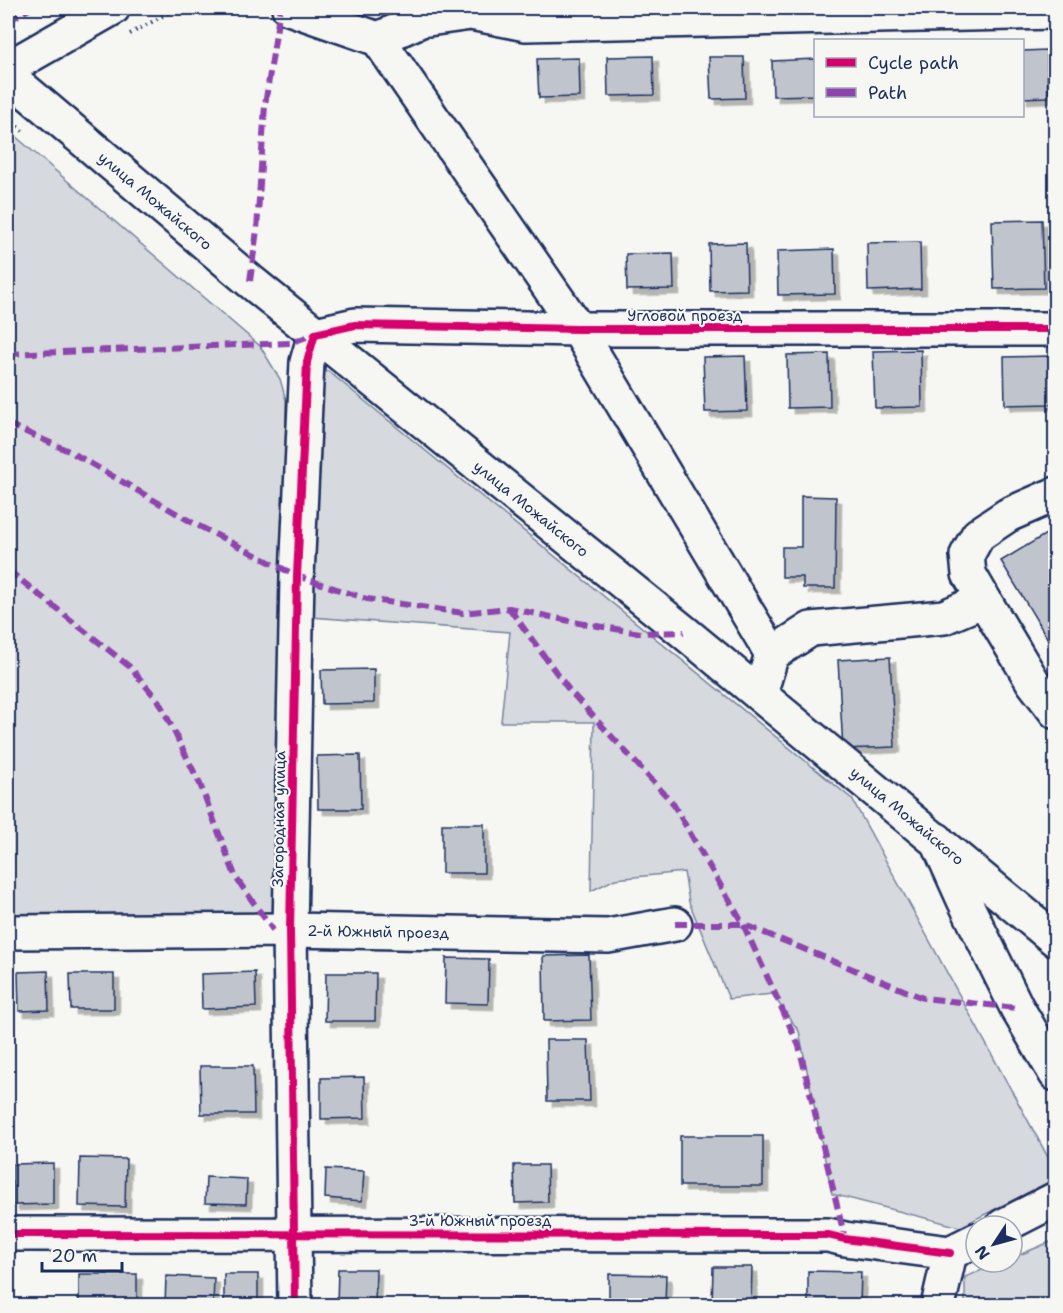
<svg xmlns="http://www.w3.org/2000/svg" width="1063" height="1313" viewBox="0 0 1063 1313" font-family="'Shantell Sans',sans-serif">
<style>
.green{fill:#d6d9dd;stroke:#78849e;stroke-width:1.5}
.building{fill:#c0c4cd;stroke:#1b2f5e;stroke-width:1.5;filter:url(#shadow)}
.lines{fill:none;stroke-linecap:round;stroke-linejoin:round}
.minor-casing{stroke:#1b2f5e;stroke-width:38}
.major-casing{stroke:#1b2f5e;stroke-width:38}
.path{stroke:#1b2f5e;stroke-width:4;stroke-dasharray:1.5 4.5;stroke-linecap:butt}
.minor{stroke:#f6f6f2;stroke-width:33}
.major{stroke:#f6f6f2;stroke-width:33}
.quiet{stroke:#8e44ad;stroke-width:6;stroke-dasharray:12 6;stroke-linecap:butt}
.cycleway-casing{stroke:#f6f6f2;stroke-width:11}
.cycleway{stroke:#d6006c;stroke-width:8}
.labels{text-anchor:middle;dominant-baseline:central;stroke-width:4.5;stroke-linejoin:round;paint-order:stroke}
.street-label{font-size:15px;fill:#1b2f5e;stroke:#f6f6f2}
</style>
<defs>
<filter id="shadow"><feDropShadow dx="5.5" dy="5.5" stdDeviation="0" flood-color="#0004"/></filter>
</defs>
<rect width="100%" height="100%" fill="#f6f6f2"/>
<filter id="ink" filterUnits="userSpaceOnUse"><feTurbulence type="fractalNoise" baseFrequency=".0167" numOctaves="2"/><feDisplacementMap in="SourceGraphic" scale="12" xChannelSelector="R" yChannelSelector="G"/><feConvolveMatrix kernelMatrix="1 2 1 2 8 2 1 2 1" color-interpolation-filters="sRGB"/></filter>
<g filter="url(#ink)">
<!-- green -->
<g class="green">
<polygon points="8,130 260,346 280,379 286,400 279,918 8,922"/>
<polygon points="320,371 328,371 852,799 1055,1170 1055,1179 960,1227 832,1194 799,1031 772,994 729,999 689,902 684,872 615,879 591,891 594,722 501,722 510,632 311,617"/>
<polygon points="1055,1240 1055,1305 965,1305 965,1277 1002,1262 1012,1262 1012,1258"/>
</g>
<!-- building -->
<g class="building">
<polygon points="1047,50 1048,97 1022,98 1022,51"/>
<polygon points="653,56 654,95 608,96 607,57"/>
<polygon points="709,57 744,57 745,98 711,99"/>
<polygon points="579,58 580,97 539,98 537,59"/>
<polygon points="816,59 816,95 773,96 772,61"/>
<polygon points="1042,220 1044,288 994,289 992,221"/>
<polygon points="920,242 921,289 868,291 867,243"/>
<polygon points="746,243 747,290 710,291 709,244"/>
<polygon points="834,249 835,294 778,295 777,251"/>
<polygon points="673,253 674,289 627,290 626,254"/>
<polygon points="921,350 922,407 875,408 873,351"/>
<polygon points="829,354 830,407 788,408 787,355"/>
<polygon points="745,356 747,411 705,412 703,357"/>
<polygon points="1051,356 1052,404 1005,405 1004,357"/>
<polygon points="801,496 836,497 835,588 803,588 803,577 782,577 782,547 801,547"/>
<polygon points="1056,528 1056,643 1052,646 1001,561"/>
<polygon points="890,657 895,747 843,749 838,660"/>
<polygon points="374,669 374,703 322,704 321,670"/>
<polygon points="360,755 361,809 318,809 317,756"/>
<rect x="442" y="824" width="42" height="49"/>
<polygon points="589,955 591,1020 544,1021 543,956"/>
<polygon points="446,958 489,959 488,1004 445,1003"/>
<polygon points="48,971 49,1010 19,1011 18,972"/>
<polygon points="255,972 256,1007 202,1009 201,974"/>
<polygon points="326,973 376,973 375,1021 325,1021"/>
<polygon points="70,974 114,974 114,1009 71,1009"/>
<polygon points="546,1040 588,1040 590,1101 547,1101"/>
<polygon points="200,1066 253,1066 254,1114 201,1114"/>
<polygon points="364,1077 365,1118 321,1119 321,1078"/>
<rect x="680" y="1136" width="83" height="50"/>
<polygon points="80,1158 126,1159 125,1207 79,1206"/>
<polygon points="53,1163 53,1204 13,1205 13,1164"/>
<polygon points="514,1165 547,1165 548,1202 515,1203"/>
<polygon points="326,1169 364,1171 362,1201 325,1198"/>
<polygon points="206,1177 247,1179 246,1204 205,1203"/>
<polygon points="713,1267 752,1267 751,1306 712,1306"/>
<polygon points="338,1269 376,1269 375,1306 337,1306"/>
<polygon points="808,1271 861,1272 860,1306 808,1306"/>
<rect x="79" y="1274" width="58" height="32"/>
<rect x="224" y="1274" width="34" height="32"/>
<polygon points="609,1274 666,1275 665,1306 609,1306"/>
<polygon points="166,1276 214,1278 213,1306 165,1306"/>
<rect x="506" y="1299" width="42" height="7"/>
</g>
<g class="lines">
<!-- minor casing -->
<g class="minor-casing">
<g id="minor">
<polyline points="289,8 378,39 421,20 471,13 526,24 1056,12"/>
<polyline points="378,39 578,329 772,654 760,694"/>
<polyline points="1056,494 1008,515 978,535 967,555 969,574 984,600 1033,682 1056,712"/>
<polyline points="772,654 811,629 944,617 984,600"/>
<polyline points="937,840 964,900 1017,1008 1056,1074"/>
<polyline points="8,932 290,930 608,936 675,924"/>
<polyline points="1003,1226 1056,1199"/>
<polyline points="8,1234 828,1235 845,1239 950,1253"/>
<polyline points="295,1306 290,930 297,576 307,362 315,334 355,325 578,329 1056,329"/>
<polyline points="938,1306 950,1253 976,1240"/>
</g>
</g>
<!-- major casing -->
<g class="major-casing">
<g id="major">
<polyline points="8,68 113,8"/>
<polyline points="8,76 250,281 684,632 1056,940"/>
</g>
</g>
<!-- path -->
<g class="path">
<polyline points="130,34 177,8"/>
<polyline points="8,119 23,131"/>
<polyline points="1049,969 1056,974"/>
</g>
<!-- minor -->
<use href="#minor" class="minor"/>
<!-- major -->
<use href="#major" class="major"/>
<!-- quiet -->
<g class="quiet">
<polyline points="8,21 31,8"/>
<polyline points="250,281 257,230 265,105 280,8"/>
<polyline points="8,354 290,343 315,334"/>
<polyline points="8,424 71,452 195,524 297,576 367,599 463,613 509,608 579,623 640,633 684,632"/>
<polyline points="8,570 130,667 160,703 200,784 236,878 273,930"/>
<polyline points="509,608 569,690 672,802 743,924 799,1046 845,1239"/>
<polyline points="675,924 743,924 923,998 1017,1008"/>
</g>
<!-- cycleway casing -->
<g class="cycleway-casing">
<g id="cycleway">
<polyline points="8,1234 828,1235 845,1239 950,1253"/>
<polyline points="295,1306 290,930 297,576 307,362 315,334 355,325 578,329 1056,329"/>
</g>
</g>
<!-- cycleway -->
<use href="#cycleway" class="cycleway"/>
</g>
</g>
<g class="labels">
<!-- street labels -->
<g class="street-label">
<text transform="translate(155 201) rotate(40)">улица Можайского</text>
<text x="685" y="316">Угловой проезд</text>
<text transform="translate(531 509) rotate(39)">улица Можайского</text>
<text transform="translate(907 816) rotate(40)">улица Можайского</text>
<text transform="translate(279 819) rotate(-89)">Загородная улица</text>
<text transform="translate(378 932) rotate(1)">2-й Южный проезд</text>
<text x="480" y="1221">3-й Южный проезд</text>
</g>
</g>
<!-- margin -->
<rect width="1063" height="1313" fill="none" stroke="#f6f6f2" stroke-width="30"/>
<rect x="15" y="15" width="1033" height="1283" fill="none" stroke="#1b2f5e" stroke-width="2" filter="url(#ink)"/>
<!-- legend -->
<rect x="814" y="39" width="210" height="78" fill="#f6f6f2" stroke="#9ea6b7" stroke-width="1.5"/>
<rect x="826" y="58" width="30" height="9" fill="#d6006c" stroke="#9ea6b7" stroke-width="1.5"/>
<text x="868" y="69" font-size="18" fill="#1b2f5e">Cycle path</text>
<rect x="826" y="88" width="30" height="9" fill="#8e44ad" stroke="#9ea6b7" stroke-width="1.5"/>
<text x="868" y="99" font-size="18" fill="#1b2f5e">Path</text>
<!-- north arrow -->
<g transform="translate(994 1244) rotate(234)"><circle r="28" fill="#f6f6f2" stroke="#9ea6b7" stroke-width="1.5"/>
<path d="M0-4.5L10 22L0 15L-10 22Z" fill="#1b2f5e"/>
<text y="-9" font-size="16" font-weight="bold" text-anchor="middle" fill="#1b2f5e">N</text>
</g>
<!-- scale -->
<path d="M42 1262v9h80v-9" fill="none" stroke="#1b2f5e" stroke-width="3"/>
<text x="51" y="1262" font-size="18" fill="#1b2f5e" stroke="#f6f6f2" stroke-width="4.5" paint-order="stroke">20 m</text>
</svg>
